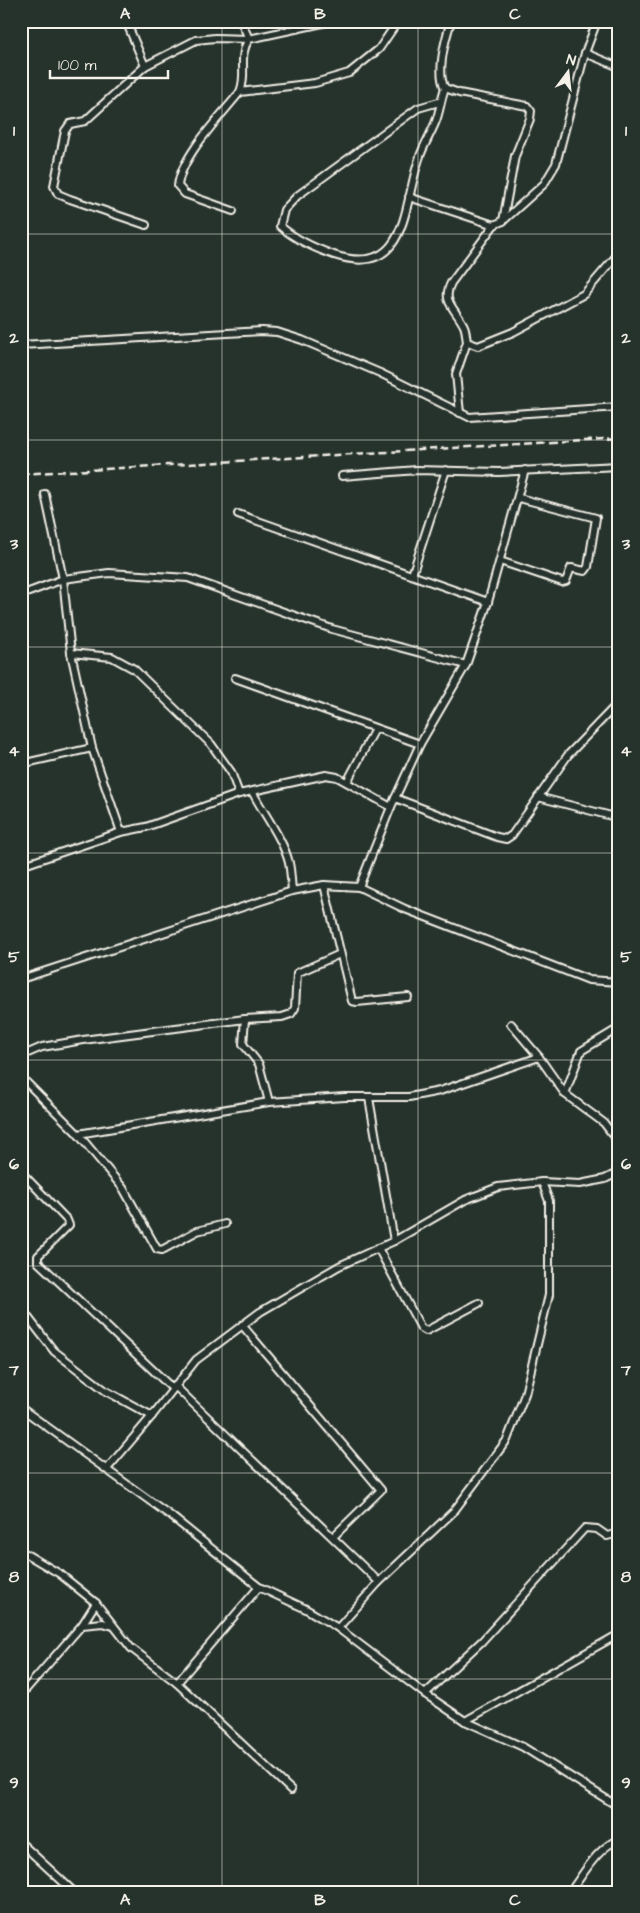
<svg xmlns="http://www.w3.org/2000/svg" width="640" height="1913" viewBox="0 0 640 1913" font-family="'Architects Daughter',sans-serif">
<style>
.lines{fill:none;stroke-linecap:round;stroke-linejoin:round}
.street-casing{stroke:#f4f1e8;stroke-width:10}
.street{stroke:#26332d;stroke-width:6}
.rail{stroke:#f4f1e8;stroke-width:2.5;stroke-dasharray:8 4;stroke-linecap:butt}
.grid{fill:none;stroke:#f4f1e8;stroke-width:1;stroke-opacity:0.55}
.neatline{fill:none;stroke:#f4f1e8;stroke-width:2}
.grid-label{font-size:16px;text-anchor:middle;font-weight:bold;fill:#f4f1e8}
</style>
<rect width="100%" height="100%" fill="#26332d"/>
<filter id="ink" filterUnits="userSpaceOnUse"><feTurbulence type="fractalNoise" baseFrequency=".02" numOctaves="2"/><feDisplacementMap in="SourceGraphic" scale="10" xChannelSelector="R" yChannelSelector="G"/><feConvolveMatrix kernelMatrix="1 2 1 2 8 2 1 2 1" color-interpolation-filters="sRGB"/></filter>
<g filter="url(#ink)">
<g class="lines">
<!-- street casing -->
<g class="street-casing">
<g id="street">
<polyline points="126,21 145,66 196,40 215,38 249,39 332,21"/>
<polyline points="241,21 249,39"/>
<path d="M 451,21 C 446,37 436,73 445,88 L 459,93 L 527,106 L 531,111 L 530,119 L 515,156 L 503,221"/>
<path d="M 597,21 L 585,53 L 556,164 L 544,184 L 503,221 L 494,225 L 451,283 C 441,302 456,309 464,326 C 466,330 466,337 467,342 L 478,346 L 513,332 L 584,294 L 619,253"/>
<polyline points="585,53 619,67"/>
<polyline points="145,66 85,121 70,124 65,131 54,186 58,194 70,199 146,225"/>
<polyline points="240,92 315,83 349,73 379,49 398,21"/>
<path d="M 439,102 L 418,108 L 297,196 L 284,210 L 280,226 C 296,240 314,248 334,255 C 408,279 403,206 419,159 C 423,146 431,134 436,121 C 440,110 441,99 445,88"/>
<polyline points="409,197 494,225"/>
<path d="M 233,211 L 185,194 L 178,186 C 181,156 221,116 240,92 C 248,73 237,58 249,39"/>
<polyline points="21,345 262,331 277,332 302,340 380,373 469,417 619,407"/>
<polyline points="460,413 456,374 467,342"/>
<polyline points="342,476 417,470 499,472 619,466"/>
<polyline points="45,494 63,579 71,653 92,748"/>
<polyline points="238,514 488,602"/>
<polyline points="500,561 562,582 566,581 571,568 585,571 588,567 596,518 519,498"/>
<polyline points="412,575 446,470"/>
<polyline points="21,595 63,579 109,573 188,578 332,629 466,665"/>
<polyline points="71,653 112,657 134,669 211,744 231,772 239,794"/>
<polyline points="235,678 420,744"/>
<polyline points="612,710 619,714"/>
<polyline points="21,764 92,748 121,832"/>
<polyline points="347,782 375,729"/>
<path d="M 253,793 C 264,814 284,841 289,863 C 291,872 291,881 292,891"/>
<polyline points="538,797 619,818"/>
<polyline points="395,798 497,837 506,839 512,835 568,755 619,702"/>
<polyline points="21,866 121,832 146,827 239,794 326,775 337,777 391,807"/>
<polyline points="324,885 352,1001 357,1002 408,997"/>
<polyline points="359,887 391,807 420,744 466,665 488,602 525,470"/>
<polyline points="21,979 292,891 324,885 359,887 405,909 589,980 619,982"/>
<polyline points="245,1019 243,1044 259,1064 269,1102"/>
<polyline points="511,1024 539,1057 565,1094 604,1123 619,1143"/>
<polyline points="21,1056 42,1047 83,1040 245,1019 282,1017 291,1014 295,1008 297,973 340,954"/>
<polyline points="21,1077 78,1134 123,1188 157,1249 162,1250 197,1231 225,1224"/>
<polyline points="565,1094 581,1051 619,1028"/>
<polyline points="369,1098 394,1241"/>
<polyline points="78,1134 269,1102 345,1097 409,1097 440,1091 539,1057"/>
<polyline points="21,1172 67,1220 69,1225 38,1256 38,1262 173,1389"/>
<polyline points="378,1248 421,1328 426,1331 479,1303"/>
<polyline points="21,1308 54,1351 106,1391 152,1416"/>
<polyline points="242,1325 381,1490 333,1537"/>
<polyline points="617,1361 619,1353"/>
<polyline points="175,1386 379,1582"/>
<polyline points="21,1408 171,1516 259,1587 306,1609 338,1628 425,1694 465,1721 523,1747 619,1807"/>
<polyline points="107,1469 152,1416 196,1360 260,1312 339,1266 394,1241 465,1200 498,1187 542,1182 580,1184 605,1179 619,1172"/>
<polyline points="21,1551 60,1574 96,1603 131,1648 177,1683 291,1790"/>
<polyline points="82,1625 96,1603"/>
<polyline points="338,1628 379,1582 454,1511 507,1440 525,1394 549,1295 549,1201 542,1182"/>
<polyline points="177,1683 259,1587"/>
<polyline points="425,1694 482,1641 585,1528 597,1529 607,1536 619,1533"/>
<polyline points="21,1695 82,1625 103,1623 113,1626"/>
<polyline points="465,1721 619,1634"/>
<polyline points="21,1843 74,1892"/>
<path d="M 570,1892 C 583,1875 598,1846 619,1840"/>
</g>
</g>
<!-- street -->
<use href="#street" class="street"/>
<!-- rail -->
<polyline class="rail" points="21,474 619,438"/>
</g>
</g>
<!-- grid -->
<path class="grid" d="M 222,21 L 222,1892M 418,21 L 418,1892M 21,234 L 619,234M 21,440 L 619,440M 21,647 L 619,647M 21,853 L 619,853M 21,1060 L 619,1060M 21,1266 L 619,1266M 21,1473 L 619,1473M 21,1679 L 619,1679"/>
<!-- margin -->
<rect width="640" height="1913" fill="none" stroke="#26332d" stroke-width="55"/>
<!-- north arrow -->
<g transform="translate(568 72) rotate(15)" stroke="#26332d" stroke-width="4" paint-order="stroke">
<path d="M0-4L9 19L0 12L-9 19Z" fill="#f4f1e8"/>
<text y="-8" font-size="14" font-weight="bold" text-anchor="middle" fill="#f4f1e8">N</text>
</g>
<!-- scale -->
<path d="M50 70v8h118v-8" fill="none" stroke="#f4f1e8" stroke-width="2.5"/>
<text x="58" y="70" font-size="15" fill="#f4f1e8" stroke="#26332d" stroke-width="4" paint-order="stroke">100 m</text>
<rect x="28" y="28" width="584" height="1858" class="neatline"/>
<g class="grid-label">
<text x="125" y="19">A</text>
<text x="320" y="19">B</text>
<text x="515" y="19">C</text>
<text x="14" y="136">1</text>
<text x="626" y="136">1</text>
<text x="14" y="343">2</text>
<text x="626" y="343">2</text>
<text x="14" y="549">3</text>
<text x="626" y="549">3</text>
<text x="14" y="756">4</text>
<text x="626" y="756">4</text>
<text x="14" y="962">5</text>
<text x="626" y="962">5</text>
<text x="14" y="1169">6</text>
<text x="626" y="1169">6</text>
<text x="14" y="1375">7</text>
<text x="626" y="1375">7</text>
<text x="14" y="1582">8</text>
<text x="626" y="1582">8</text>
<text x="14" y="1788">9</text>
<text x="626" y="1788">9</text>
<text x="125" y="1905">A</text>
<text x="320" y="1905">B</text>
<text x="515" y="1905">C</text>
</g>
</svg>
